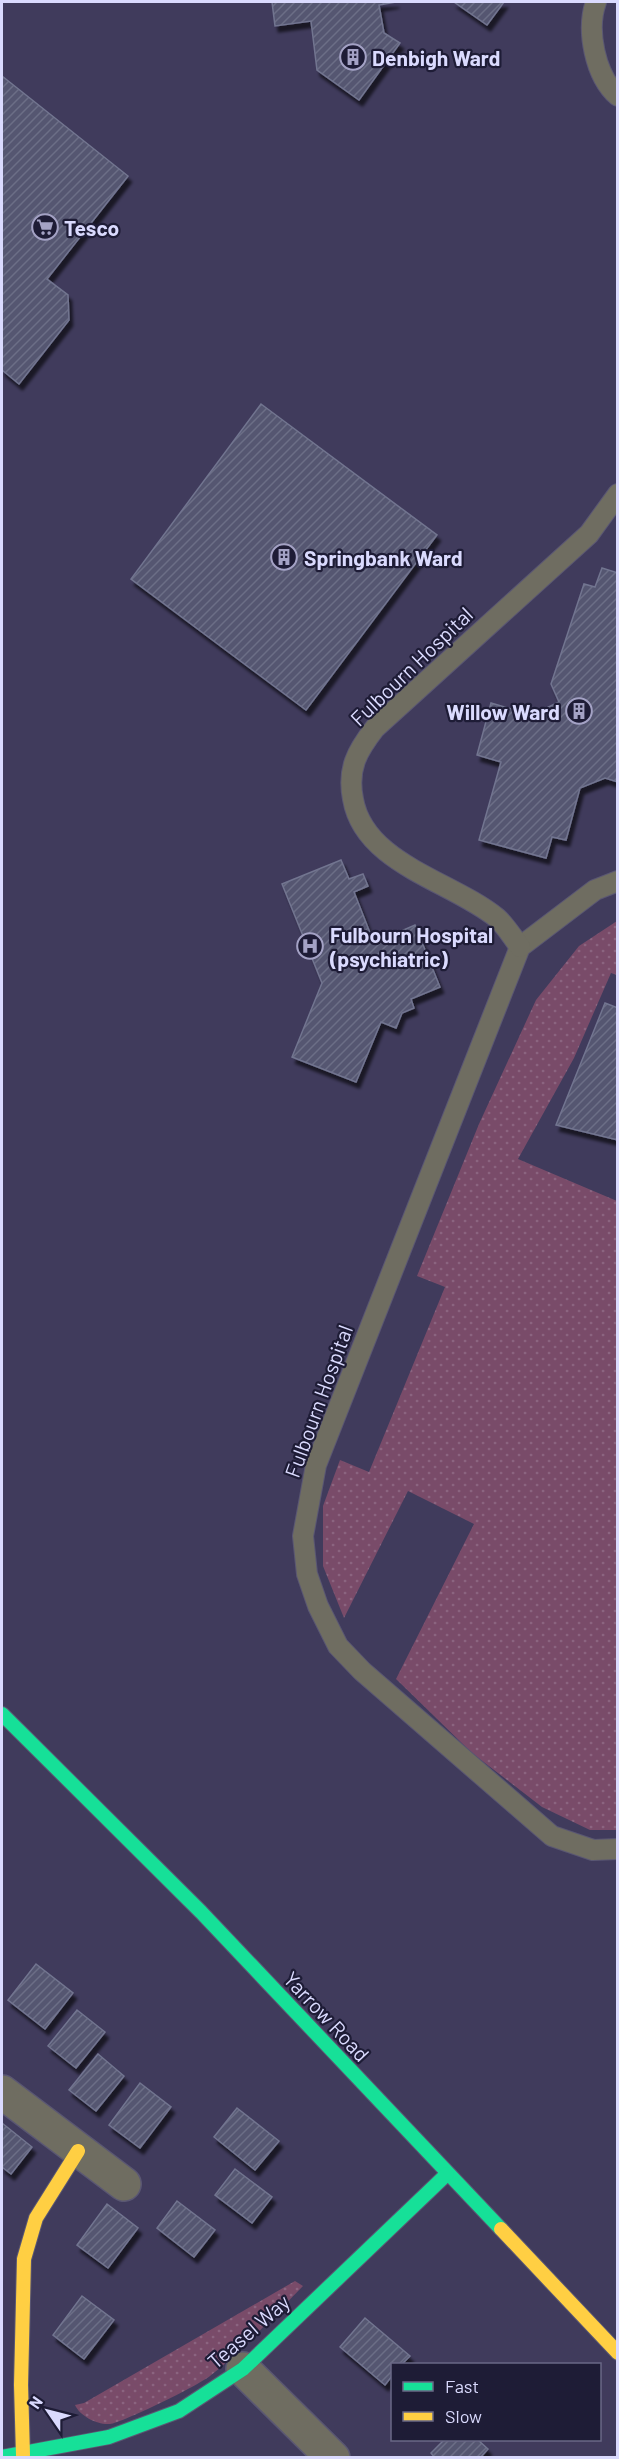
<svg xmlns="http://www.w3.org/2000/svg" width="619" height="2459" viewBox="0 0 619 2459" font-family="Barlow,sans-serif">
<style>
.grass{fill:url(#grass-dots)}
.building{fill:url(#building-hatch);stroke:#727590;stroke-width:1.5;filter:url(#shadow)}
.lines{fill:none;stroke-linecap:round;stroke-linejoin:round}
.lane-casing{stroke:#5a5773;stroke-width:22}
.street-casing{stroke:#5a5773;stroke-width:36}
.fast-casing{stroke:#5a5773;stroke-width:16}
.slow-casing{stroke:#5a5773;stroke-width:16}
.lane{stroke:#6f6d61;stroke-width:20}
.street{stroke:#6f6d61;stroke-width:33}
.fast{stroke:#16e098;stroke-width:14}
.slow{stroke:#ffcf43;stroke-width:14}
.labels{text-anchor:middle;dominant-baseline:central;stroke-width:4.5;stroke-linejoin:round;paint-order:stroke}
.poi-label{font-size:21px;font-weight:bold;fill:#dadafe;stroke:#1e1c36;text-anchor:start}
.street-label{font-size:21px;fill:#dadafe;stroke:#1e1c36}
</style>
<defs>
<pattern id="grass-dots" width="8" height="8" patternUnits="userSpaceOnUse" patternTransform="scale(1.5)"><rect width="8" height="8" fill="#794b69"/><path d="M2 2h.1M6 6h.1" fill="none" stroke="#8b6480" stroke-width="1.8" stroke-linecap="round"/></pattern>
<pattern id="building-hatch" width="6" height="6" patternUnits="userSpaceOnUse" patternTransform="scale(1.5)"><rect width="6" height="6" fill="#545671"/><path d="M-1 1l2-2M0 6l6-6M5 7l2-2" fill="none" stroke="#6c6e86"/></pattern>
<filter id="shadow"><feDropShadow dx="3.5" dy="6" stdDeviation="1.5" flood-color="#0009"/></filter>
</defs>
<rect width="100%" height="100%" fill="#403b5c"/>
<!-- grass -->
<g class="grass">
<polygon points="617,921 617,975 611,973 574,1058 518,1159 617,1201 618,1830 590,1830 542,1807 472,1753 396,1679 474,1524 408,1491 344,1618 323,1566 323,1506 340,1460 369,1472 445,1287 417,1276 479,1124 536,1000 579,946"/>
<path d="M 295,2281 L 303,2286 C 273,2316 244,2350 210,2376 C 199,2385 122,2423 110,2424 C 97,2425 80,2416 75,2405 L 84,2403 Z"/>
</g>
<!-- building -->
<g class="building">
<polygon points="272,2 396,2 379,5 384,33 400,43 359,100 317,70 311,21 275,26"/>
<polygon points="454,2 504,2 487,25"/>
<polygon points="2,76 128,176 47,279 68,295 69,320 19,384 2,370"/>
<polygon points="261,404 437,535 306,710 131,579"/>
<polygon points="602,568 618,573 618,782 605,778 580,788 566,840 552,837 546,858 479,840 501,762 477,755 491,703 532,715 559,702 551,684 584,584 595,587"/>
<polygon points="341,860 349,879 363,874 368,886 354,892 374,943 415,925 440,987 411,999 414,1008 402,1013 396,1028 381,1022 356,1082 292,1057 322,983 282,884"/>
<polygon points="605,1003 618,1008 618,1140 556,1125"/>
<polygon points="36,1964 73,1993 45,2029 8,2000"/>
<polygon points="77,2010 105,2032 76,2068 48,2046"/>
<polygon points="98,2054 124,2076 96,2111 69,2090"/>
<polygon points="140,2083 171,2107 140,2148 109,2125"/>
<polygon points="237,2108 279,2141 255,2170 214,2137"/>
<polygon points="2,2123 32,2147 11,2174 2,2167"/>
<polygon points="235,2169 272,2197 252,2223 215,2195"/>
<polygon points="177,2201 215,2230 194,2257 157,2228"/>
<polygon points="107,2204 138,2228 108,2268 77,2245"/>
<polygon points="82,2296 114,2320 84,2359 53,2335"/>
<polygon points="365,2318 410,2356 402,2364 392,2364 392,2376 385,2385 340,2347"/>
<polygon points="444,2440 478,2440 488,2449 480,2458 435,2458 431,2453"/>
</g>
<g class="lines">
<!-- lane casing -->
<g class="lane-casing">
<g id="lane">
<path d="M 596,2 C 586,30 595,76 618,96"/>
<polyline points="618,881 595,890 520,947 316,1465 303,1536 307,1574 318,1606 338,1646 362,1671 552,1836 593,1850 618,1849"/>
<path d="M 520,947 C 513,938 506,926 497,918 C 452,881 364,864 353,799 C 347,769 357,751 375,728 L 589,534 L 618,494"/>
</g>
</g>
<!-- street casing -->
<g class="street-casing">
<g id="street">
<polyline points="2,2092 124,2184"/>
<polyline points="243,2369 333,2458"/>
</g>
</g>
<!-- fast casing -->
<g class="fast-casing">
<g id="fast">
<polyline points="2,1714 201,1912 501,2229"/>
<polyline points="2,2457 109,2437 179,2411 243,2369 447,2174"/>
</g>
</g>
<!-- slow casing -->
<g class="slow-casing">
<g id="slow">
<polyline points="501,2229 618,2353"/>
<polyline points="23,2455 21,2385 24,2259 36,2218 78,2151"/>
</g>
</g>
<!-- lane -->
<use href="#lane" class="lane"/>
<!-- street -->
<use href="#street" class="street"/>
<!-- fast -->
<use href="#fast" class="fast"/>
<!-- slow -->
<use href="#slow" class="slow"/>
</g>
<!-- icons -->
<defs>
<g id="building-ring" transform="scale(1.35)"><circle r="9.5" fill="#1e1c36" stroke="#a4a2c5" stroke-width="1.5"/><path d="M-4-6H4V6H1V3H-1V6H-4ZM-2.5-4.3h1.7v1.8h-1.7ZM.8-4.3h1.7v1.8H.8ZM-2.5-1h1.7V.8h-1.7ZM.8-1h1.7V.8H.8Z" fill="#a4a2c5"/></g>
<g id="supermarket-ring" transform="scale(1.35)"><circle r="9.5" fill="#1e1c36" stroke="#a4a2c5" stroke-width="1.5"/><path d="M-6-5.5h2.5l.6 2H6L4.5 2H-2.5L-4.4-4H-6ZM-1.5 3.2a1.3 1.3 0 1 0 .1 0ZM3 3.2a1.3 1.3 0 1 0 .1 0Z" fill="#a4a2c5"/></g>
<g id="hospital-ring" transform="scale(1.35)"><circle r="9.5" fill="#1e1c36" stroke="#a4a2c5" stroke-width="1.5"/><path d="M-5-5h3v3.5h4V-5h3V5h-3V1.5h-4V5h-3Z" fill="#a4a2c5"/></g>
</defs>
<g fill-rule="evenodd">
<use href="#building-ring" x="353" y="57"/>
<use href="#supermarket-ring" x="45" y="227"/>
<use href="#building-ring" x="284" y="557"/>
<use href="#building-ring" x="579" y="711"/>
<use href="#hospital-ring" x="310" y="946"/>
</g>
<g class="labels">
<!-- poi labels -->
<g class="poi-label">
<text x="372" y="57">Denbigh Ward</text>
<text x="64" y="227">Tesco</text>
<text x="304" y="557">Springbank Ward</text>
<text x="560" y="711" text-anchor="end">Willow Ward</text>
<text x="330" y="934">Fulbourn Hospital<tspan x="330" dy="24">(psychiatric)</tspan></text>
</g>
<!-- street labels -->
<g class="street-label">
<text transform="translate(411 666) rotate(-44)">Fulbourn Hospital</text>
<text transform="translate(318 1401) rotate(-70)">Fulbourn Hospital</text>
<text transform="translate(327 2016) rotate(47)">Yarrow Road</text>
<text transform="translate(248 2331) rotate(-41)">Teasel Way</text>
</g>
</g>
<!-- border -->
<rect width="619" height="2459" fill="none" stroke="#dadafe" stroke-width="6"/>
<!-- legend -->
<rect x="391" y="2363" width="210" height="78" fill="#1e1c36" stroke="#696886" stroke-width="1.5"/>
<rect x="403" y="2382" width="30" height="9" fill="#16e098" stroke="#696886" stroke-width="1.5"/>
<text x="445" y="2393" font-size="18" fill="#dadafe">Fast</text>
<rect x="403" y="2412" width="30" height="9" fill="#ffcf43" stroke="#696886" stroke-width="1.5"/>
<text x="445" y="2423" font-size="18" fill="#dadafe">Slow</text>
<!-- north arrow -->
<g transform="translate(48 2411) rotate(305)" stroke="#1e1c36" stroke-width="4.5" paint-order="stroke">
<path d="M0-4.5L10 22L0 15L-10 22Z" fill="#dadafe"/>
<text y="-9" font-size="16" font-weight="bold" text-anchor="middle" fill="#dadafe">N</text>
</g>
</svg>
